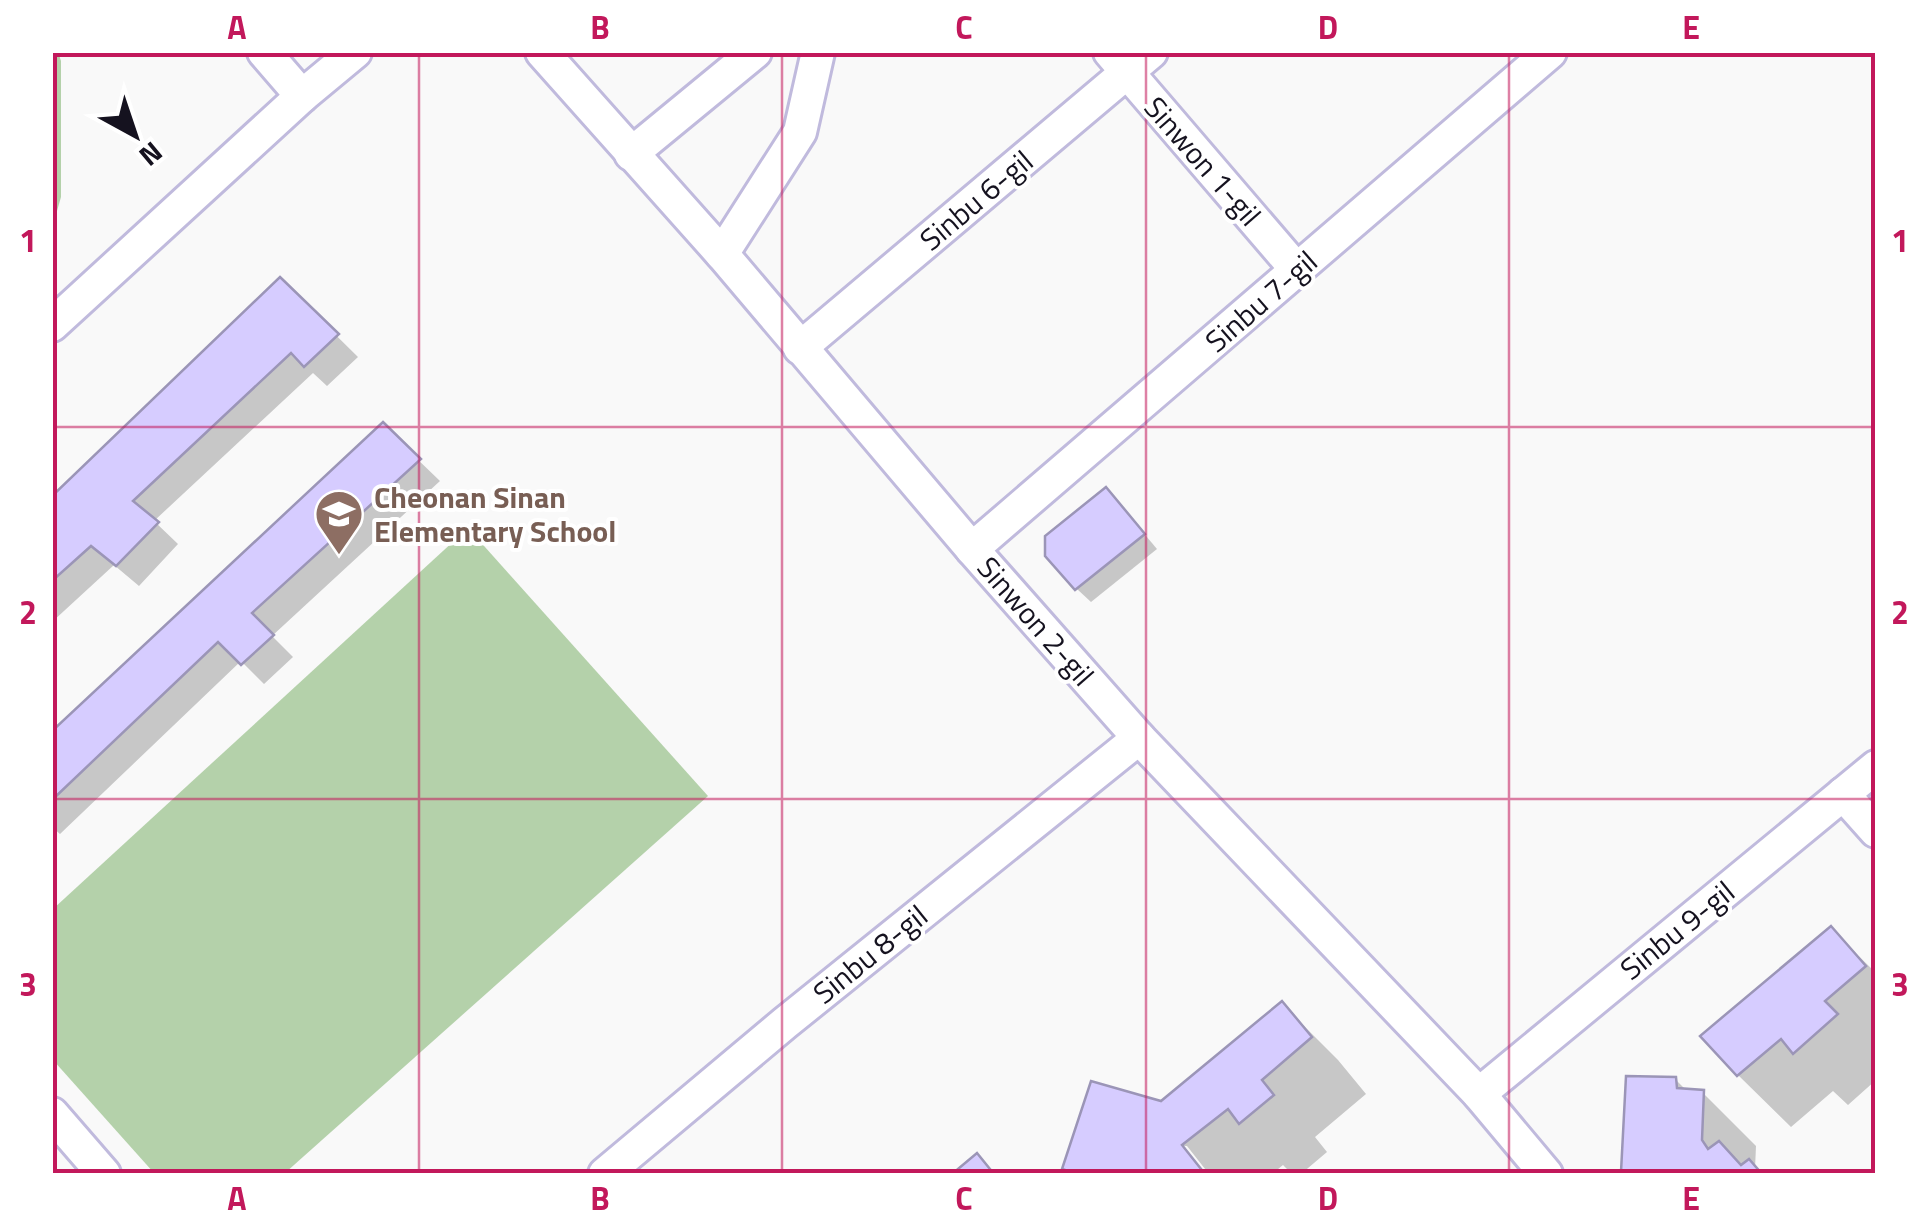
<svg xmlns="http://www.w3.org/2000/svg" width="1928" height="1226" viewBox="0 0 1928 1226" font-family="'Titillium Web',sans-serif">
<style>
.green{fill:#b4d1aa}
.shadow{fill:#0003}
.building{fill:#d6ccff;stroke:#9b95b7;stroke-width:2.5}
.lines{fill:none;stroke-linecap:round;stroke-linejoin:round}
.minor-casing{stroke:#c0badd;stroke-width:38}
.minor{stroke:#fff;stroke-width:32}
.grid{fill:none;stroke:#c2185b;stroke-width:2.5;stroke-opacity:0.55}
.labels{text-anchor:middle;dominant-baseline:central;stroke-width:8;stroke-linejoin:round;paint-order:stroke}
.street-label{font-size:30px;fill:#15121f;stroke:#fff}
.education-label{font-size:30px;font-weight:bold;fill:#785e54;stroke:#fff;text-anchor:start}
.neatline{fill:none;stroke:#c2185b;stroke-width:4}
.grid-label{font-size:32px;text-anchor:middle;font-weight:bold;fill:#c2185b}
</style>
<rect width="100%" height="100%" fill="#f9f9f9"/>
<!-- green -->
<g class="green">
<polygon points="58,52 61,61 61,197 53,225 52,53"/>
<polygon points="468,528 708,796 285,1173 154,1173 53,1060 53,909"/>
</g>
<!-- shadow -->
<g class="shadow">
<polygon points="280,280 358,357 327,386 313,373 154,521 178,544 139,586 114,565 52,622 52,499"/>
<polygon points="383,426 440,481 272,636 293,657 264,684 241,661 60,834 52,827 52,735"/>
<polygon points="1120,505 1157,549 1091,602 1077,589"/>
<polygon points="1831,929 1876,973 1876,1080 1848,1105 1833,1091 1791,1127 1738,1075"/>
<polygon points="1282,1004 1338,1060 1366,1094 1315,1137 1327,1152 1301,1174 1292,1174 1283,1165 1272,1174 1209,1174 1187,1146 1180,1146 1202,1174 1070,1174 1065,1169 1161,1103"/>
<polygon points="1675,1079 1687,1091 1703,1093 1756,1146 1755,1169 1760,1174 1627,1174 1624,1171"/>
</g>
<!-- building -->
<g class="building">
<polygon points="280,277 339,334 304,367 291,353 133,501 159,522 116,566 91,546 52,581 52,496"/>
<polygon points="383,422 421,459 252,613 274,635 241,665 218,642 52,800 52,731"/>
<polygon points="1106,487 1145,534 1075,590 1045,556 1045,536"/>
<polygon points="1831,926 1866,966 1825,1001 1838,1014 1793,1054 1781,1039 1737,1076 1700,1036"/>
<polygon points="1282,1001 1312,1037 1262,1080 1274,1095 1239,1124 1228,1109 1182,1145 1205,1174 1116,1174 1109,1172 1108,1174 1077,1174 1062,1169 1091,1081 1161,1101"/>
<polygon points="1626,1076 1676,1077 1677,1088 1704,1090 1702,1140 1708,1149 1719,1141 1741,1165 1749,1159 1762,1174 1621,1172"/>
<polygon points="977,1153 994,1174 952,1174"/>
</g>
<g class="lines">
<!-- minor casing -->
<g class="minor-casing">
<g id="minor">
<polyline points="264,52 302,96"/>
<polyline points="542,52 722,254 972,549 1139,738 1479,1094 1546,1174"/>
<polyline points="1110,52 1297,270"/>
<polyline points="631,154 755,52"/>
<polyline points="722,254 800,132 818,52"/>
<polyline points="52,325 302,96 355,52"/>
<polyline points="800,348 1151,52"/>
<polyline points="972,549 1550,52"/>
<polyline points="1843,794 1876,831"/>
<polyline points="1479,1094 1876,767"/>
<polyline points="52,1114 104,1174"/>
<polyline points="605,1174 785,1023 1139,738"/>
</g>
</g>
<!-- minor -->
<use href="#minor" class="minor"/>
</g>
<!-- grid -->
<path class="grid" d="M 419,52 L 419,1174M 782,52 L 782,1174M 1146,52 L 1146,1174M 1509,52 L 1509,1174M 52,427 L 1876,427M 52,799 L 1876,799"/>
<!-- icons -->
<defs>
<g id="school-pin" transform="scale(2.5)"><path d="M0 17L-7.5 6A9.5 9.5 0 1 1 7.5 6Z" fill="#8d6e63" stroke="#fff"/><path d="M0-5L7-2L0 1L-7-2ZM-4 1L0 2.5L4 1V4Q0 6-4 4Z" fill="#fff"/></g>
</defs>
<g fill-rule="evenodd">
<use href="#school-pin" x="339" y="514"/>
</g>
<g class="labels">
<!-- street labels -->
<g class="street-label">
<text transform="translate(1203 161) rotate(49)">Sinwon 1-gil</text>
<text transform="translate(976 200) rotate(-40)">Sinbu 6-gil</text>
<text transform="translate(1261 301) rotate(-41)">Sinbu 7-gil</text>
<text transform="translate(1036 621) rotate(49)">Sinwon 2-gil</text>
<text transform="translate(1677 930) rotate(-39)">Sinbu 9-gil</text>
<text transform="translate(870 954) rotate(-39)">Sinbu 8-gil</text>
</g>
<!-- education labels -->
<g class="education-label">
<text x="374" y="497">Cheonan Sinan<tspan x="374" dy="34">Elementary School</tspan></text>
</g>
</g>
<!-- border -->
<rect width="1928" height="1226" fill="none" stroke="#ffffff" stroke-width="110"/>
<!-- north arrow -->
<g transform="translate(135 135) rotate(140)" stroke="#ffffff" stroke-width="8" paint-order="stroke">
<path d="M0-8L18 38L0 25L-18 38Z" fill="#15121f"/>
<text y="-15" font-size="28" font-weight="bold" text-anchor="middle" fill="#15121f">N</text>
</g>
<rect x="55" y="55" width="1818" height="1116" class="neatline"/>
<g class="grid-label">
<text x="237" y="39">A</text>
<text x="600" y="39">B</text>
<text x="964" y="39">C</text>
<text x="1328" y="39">D</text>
<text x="1691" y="39">E</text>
<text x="28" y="252">1</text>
<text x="1900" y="252">1</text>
<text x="28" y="624">2</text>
<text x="1900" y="624">2</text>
<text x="28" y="996">3</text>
<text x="1900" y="996">3</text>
<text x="237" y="1210">A</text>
<text x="600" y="1210">B</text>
<text x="964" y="1210">C</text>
<text x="1328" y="1210">D</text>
<text x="1691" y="1210">E</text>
</g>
</svg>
